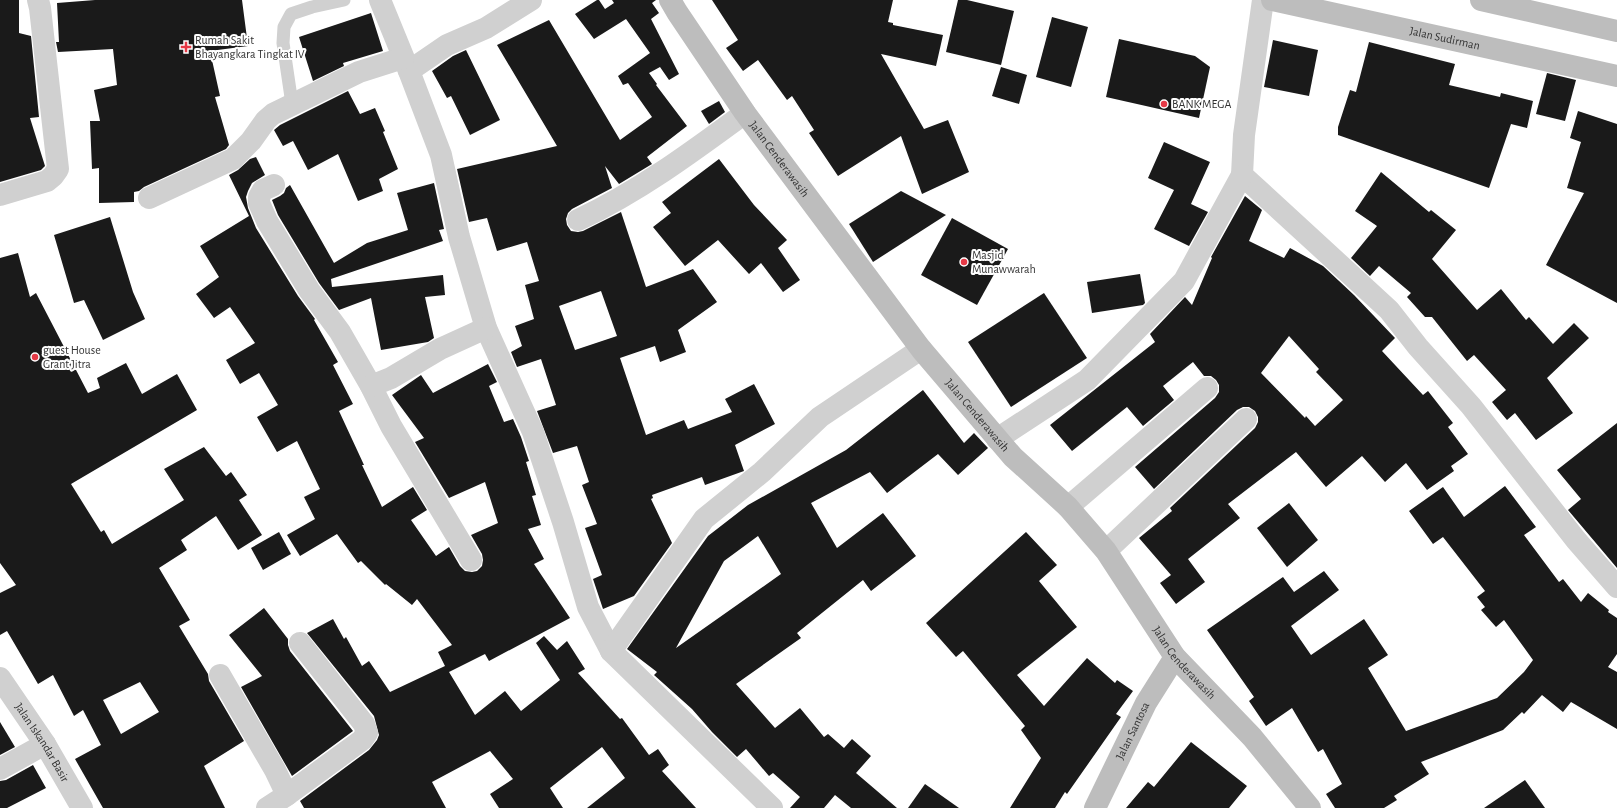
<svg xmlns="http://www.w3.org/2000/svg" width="1617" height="808" viewBox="0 0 1617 808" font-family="'Alegreya Sans',sans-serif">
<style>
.building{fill:#1a1a1a;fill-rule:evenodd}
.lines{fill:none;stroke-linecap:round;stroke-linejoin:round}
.lane{stroke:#d0d0d0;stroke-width:13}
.street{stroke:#d0d0d0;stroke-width:22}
.secondary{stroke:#bdbdbd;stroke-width:22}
.poi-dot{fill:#e63946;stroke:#fff;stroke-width:1.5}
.labels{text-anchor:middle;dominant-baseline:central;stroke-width:4;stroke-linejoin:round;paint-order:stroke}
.street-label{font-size:12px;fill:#333;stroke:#fff}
.poi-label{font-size:12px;fill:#333;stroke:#fff;text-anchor:start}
</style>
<rect width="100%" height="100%" fill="#fff"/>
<!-- building -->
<g class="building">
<polygon points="0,0 19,0 19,33 31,36 39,117 30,118 45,166 41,170 0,182"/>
<polygon points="95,0 242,0 248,46 210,51 220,96 215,97 229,145 226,149 144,187 139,191 134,192 134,202 99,203 99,168 92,169 90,121 100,121 94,90 117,85 113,49 58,52 56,42 59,42 57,3"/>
<path d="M 597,0 L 599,0 L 605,9 L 614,3 L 612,0 L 656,0 L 652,3 L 659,13 L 651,19 L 679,74 L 669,80 L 660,67 L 649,73 L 657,84 L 656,85 L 687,126 L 647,157 L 652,164 L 619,184 L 605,166 L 612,188 L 572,209 L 568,213 L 566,219 L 567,225 L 571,231 L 578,232 L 583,231 L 621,212 L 646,287 L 693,269 L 717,302 L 678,330 L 686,352 L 660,362 L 655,346 L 620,358 L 646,435 L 684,420 L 688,429 L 732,412 L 725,399 L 754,384 L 775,424 L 735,445 L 744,471 L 705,485 L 702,477 L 652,495 L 653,498 L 651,499 L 672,543 L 634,596 L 603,609 L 593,579 L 602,575 L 585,528 L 597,524 L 582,485 L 589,482 L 577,446 L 553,453 L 537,411 L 556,405 L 541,359 L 517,367 L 511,352 L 522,346 L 515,326 L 534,319 L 525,285 L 539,281 L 527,242 L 497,251 L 487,218 L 469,222 L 457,169 L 557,146 L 497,45 L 549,20 L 620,140 L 652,117 L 628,83 L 623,85 L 618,76 L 650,53 L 626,19 L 594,39 L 575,14 ZM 601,291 L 617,336 L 575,350 L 559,306 Z"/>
<polygon points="712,0 893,0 888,22 893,23 893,25 943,35 936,66 881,54 924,129 948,120 969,172 922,194 901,136 838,176 809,133 814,130 792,96 787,100 758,60 743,71 726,48 738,40"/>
<polygon points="958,0 967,0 1014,11 1001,65 946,52"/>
<polygon points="371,13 383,51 343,63 344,66 313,81 299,37"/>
<polygon points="1052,17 1088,27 1071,87 1036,77"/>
<polygon points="1119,39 1195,56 1210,67 1199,118 1106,97"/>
<polygon points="1273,40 1318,50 1309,96 1264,87"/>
<polygon points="1369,42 1455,64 1449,85 1500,97 1501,93 1533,101 1527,128 1511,124 1489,188 1338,135 1338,127 1350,90 1356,92"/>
<polygon points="466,50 500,120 470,135 451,96 447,98 432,71 453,56"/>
<polygon points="1001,67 1027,75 1019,104 992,96"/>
<polygon points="1547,73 1576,80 1565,121 1536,114"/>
<polygon points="348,91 360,114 375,108 385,131 383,132 398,169 379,179 383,191 358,201 338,154 308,170 293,141 283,146 274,130 280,125"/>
<polygon points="719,101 725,112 709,124 701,111"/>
<polygon points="1578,111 1617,124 1617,303 1546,265 1584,193 1567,188 1581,142 1570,138"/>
<polygon points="1164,142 1210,162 1191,204 1208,212 1189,246 1154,229 1174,190 1148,178"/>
<polygon points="256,157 265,175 252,183 248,191 246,197 248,208 256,228 298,296 315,319 314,320 338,362 333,365 353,404 339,411 364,465 362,465 382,507 413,487 427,510 411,520 436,556 449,547 460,566 465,571 472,572 477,571 482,566 483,560 482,554 471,535 498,523 485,482 449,498 415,442 424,438 392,395 421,375 433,393 488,364 497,382 489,386 504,422 513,419 521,437 529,461 526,462 536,495 532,496 541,525 528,529 544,559 534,564 570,618 489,661 485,654 449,672 475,715 505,691 521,711 560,680 536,643 544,636 557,650 567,641 585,669 578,673 620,719 622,718 649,755 658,749 669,765 662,771 696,808 587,808 625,778 602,747 550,788 563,808 499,808 490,794 513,779 490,751 432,782 446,808 304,808 300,801 369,750 377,740 379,735 374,716 307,633 333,619 344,639 346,637 362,666 369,661 390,692 445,666 438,652 452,645 417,599 412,605 386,584 385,585 361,561 358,563 337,534 300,556 287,535 315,519 304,497 320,489 297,441 277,452 257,417 278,405 259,373 240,384 226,360 255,343 230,307 214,318 196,294 219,277 200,246 249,216 229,175 238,170 250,159"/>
<polygon points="719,159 754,205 787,240 778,248 800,280 783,292 761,263 749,274 718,240 685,266 653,227 671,213 662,202"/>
<polygon points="1381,172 1429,212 1431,210 1456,230 1432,259 1477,310 1501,289 1526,320 1529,317 1553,344 1574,323 1589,338 1547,378 1573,413 1536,440 1515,413 1507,420 1492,402 1506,390 1474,355 1467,361 1432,317 1425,317 1407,297 1411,293 1379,266 1370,276 1351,258 1377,226 1355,211"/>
<polygon points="434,183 444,229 439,230 443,241 331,279 332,287 443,275 445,295 425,297 434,338 428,342 381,350 371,298 339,310 319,283 278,215 272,200 280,196 284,193 286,188 290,185 334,263 367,243 408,230 397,193"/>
<polygon points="901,191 946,215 873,262 849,224"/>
<path d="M 1245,196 L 1262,210 L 1249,241 L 1284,258 L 1290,248 L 1323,266 L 1354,295 L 1395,338 L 1382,351 L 1423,395 L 1428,391 L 1453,423 L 1448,427 L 1468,454 L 1451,466 L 1454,471 L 1427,490 L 1406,463 L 1385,482 L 1362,456 L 1326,487 L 1296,452 L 1228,504 L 1240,518 L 1188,559 L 1205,582 L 1176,604 L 1160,583 L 1171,575 L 1139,538 L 1172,511 L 1170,508 L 1255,428 L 1258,422 L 1258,417 L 1255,411 L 1249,407 L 1243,407 L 1237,410 L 1154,489 L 1135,467 L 1215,398 L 1219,392 L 1219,385 L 1216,380 L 1211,376 L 1204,376 L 1193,362 L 1163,386 L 1174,400 L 1143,426 L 1127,407 L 1072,451 L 1050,425 L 1155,342 L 1150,334 L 1185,297 L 1192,305 L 1212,258 L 1211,257 ZM 1289,336 L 1319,369 L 1316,372 L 1343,400 L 1315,426 L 1306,416 L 1305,418 L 1261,373 Z"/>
<polygon points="110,217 133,292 145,319 103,340 84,300 74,303 54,235"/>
<polygon points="952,218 1008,249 977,305 921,275"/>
<path d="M 18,253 L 30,297 L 36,293 L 88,393 L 100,388 L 97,378 L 126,363 L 142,394 L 177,374 L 197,410 L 71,484 L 101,532 L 104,530 L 112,544 L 184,500 L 164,469 L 204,447 L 226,476 L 231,472 L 247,495 L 239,500 L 262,535 L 238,550 L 216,516 L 181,540 L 187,550 L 159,568 L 190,620 L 179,626 L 208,674 L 209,681 L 244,741 L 204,766 L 225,808 L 103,808 L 75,759 L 101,745 L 83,710 L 74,716 L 53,675 L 38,684 L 7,631 L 0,635 L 0,593 L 16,585 L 0,563 L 0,258 ZM 140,682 L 159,712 L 121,734 L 103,700 Z"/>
<polygon points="1140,274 1145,303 1143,305 1092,313 1087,282"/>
<polygon points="1044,293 1087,358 1011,407 968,342"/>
<path d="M 923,390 L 964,443 L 974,433 L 988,448 L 958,475 L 938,454 L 887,493 L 870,472 L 811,503 L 837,548 L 883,513 L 916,556 L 871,591 L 863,580 L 797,633 L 801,638 L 736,684 L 775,728 L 800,708 L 824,737 L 828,734 L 844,748 L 852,739 L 871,756 L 856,773 L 897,808 L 851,808 L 835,795 L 824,808 L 790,808 L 800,797 L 773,773 L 769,776 L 746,749 L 737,757 L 712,732 L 692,709 L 654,675 L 657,672 L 627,649 L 708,536 L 748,505 L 846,450 ZM 758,536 L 781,574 L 676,648 L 724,561 Z"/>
<polygon points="1617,423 1617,568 1568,510 1581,499 1557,470"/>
<polygon points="1505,486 1536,527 1524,535 1559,582 1563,579 1581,602 1588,593 1609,610 1608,612 1617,618 1617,654 1608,667 1617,672 1617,729 1571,702 1563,712 1542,695 1524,714 1522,712 1503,730 1421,762 1429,774 1394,796 1397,800 1384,808 1335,808 1326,794 1342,784 1323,749 1318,752 1292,708 1266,726 1249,701 1254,697 1207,630 1283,577 1294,592 1324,571 1339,590 1291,626 1311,655 1364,619 1388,655 1368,668 1406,731 1497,698 1524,672 1533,660 1504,620 1496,627 1481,610 1485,607 1477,597 1485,591 1443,537 1433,544 1409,511 1443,487 1464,517"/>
<polygon points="1289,503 1318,540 1287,567 1257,528"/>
<polygon points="279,532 291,554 263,570 251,548"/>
<polygon points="1026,532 1057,565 1039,581 1077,627 1017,675 1044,706 1087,658 1115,683 1117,680 1133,691 1116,714 1121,717 1067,794 1065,792 1055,808 1010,808 1041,758 1021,730 1025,726 963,651 956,657 926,623"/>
<polygon points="264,608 288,639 288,645 290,651 353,731 292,776 241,687 262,676 229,635"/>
<polygon points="0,722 15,747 0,755"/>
<polygon points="1191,742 1247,786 1229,808 1126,808 1148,782 1154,787"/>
<polygon points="33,765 46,788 7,808 0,808 0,781 6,780"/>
<polygon points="1525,780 1545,808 1484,808"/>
<polygon points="925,784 959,808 908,808"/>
</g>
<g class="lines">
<!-- lane -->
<polyline class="lane" points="292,104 283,43 284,27 291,14 312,7 344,0"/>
<!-- street -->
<g class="street">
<polyline points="380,0 409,71"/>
<polyline points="531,0 486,28 447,45 409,71 441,155 459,237 486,328 533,432 563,522 588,607 611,651 772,808"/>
<polyline points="1263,0 1244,135 1242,175 1389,310 1418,347 1471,406 1576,540 1617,587"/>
<polyline points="274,185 263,190 259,197 259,203 267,221 309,290 340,332 371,386 391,426 471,560"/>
<polyline points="0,195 47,181 53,176 58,169 40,8 38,0"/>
<polyline points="149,198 233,159 251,141 266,120 273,114 359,72 403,58"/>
<path d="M 578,220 C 638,192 692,152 745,113"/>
<polyline points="371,386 391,378 440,349 486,328"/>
<polyline points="997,439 1087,380 1184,281 1242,175"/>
<polyline points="1068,507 1207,388"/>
<polyline points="1106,551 1246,419"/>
<polyline points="611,651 704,519 762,472 820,417 921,349"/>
<polyline points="220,675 275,770 287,795 267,808"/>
<path id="s1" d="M 0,678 L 45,744 L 82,808"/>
<polyline points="0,769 45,744"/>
<polyline points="287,795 362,740 367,733 364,724 300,643"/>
</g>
<!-- secondary -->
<g class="secondary">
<path id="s2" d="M 670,0 L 677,12 L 745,113 L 921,349 L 1013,457 L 1068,507 L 1106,551 L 1175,657 L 1252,737 L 1310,808"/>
<path id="s3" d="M 1272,0 L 1617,76"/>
<polyline points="1481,0 1617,31"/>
<path id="s4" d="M 1095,808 L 1146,703 L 1175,657"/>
</g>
</g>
<!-- markers -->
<g class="poi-dot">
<path d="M184 41h4v4h4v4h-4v4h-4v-4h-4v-4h4z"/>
<circle cx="1164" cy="104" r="4"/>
<circle cx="964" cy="262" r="4"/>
<circle cx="35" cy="357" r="4"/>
</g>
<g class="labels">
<!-- street labels -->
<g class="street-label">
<text stroke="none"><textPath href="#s3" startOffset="177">Jalan Sudirman</textPath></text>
<text stroke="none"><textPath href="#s2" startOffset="193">Jalan Cenderawasih</textPath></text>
<text stroke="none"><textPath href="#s2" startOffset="517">Jalan Cenderawasih</textPath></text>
<text stroke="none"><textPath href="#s2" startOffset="841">Jalan Cenderawasih</textPath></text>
<text stroke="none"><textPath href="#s4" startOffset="86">Jalan Santosa</textPath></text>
<text stroke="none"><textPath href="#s1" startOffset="77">Jalan Iskandar Basir</textPath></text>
</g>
<!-- poi labels -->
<g class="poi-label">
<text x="195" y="40">Rumah Sakit<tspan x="195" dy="14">Bhayangkara Tingkat IV</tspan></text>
<text x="1172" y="104">BANK MEGA</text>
<text x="972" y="255">Masjid<tspan x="972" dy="14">Munawwarah</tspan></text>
<text x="43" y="350">guest House<tspan x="43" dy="14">Grant Jitra</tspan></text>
</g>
</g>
</svg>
